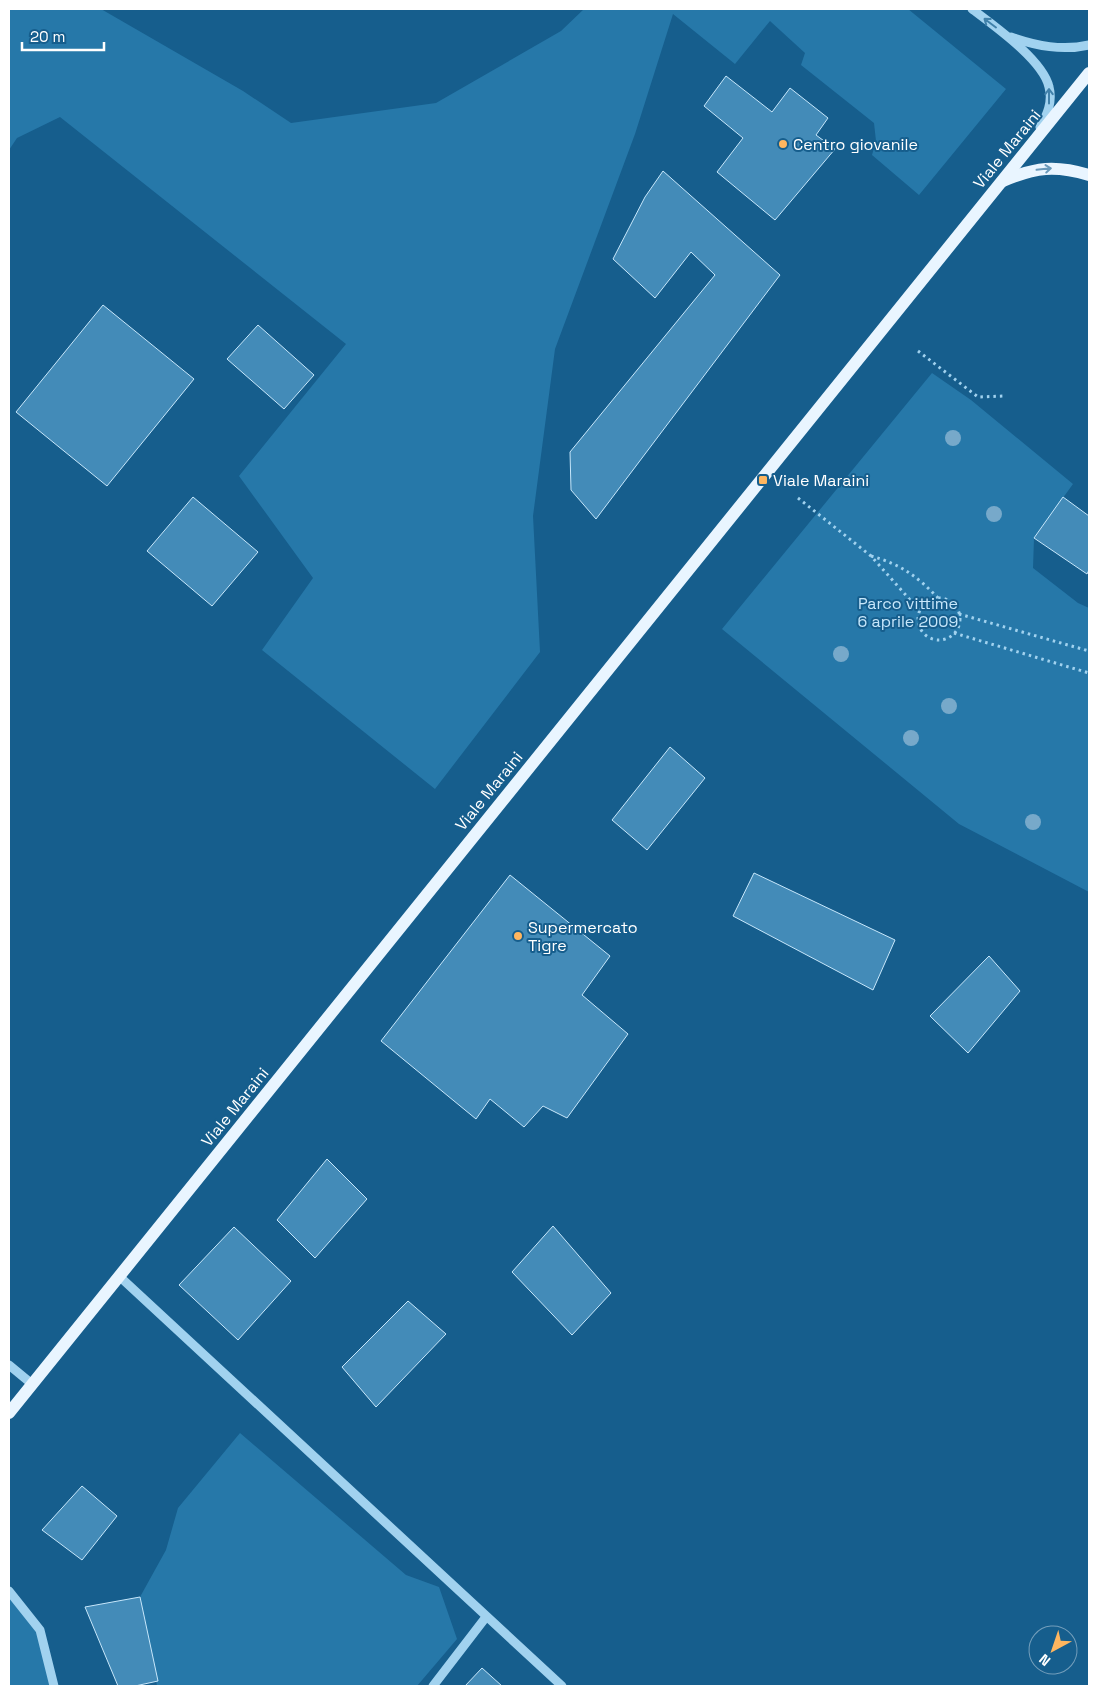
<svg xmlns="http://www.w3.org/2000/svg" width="1098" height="1695" viewBox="0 0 1098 1695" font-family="'Space Grotesk',sans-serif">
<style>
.green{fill:#2678a9}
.building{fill:#438bb8;stroke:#c7e7fb}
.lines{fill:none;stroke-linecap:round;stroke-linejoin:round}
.path{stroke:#a1d2ef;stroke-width:3;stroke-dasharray:2.5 4;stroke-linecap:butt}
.minor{stroke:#a1d2ef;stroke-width:9}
.major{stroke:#e9f5ff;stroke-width:12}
.tree{fill:#77a9ca}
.oneway{stroke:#4081aa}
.oneway2{stroke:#6a9abb}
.poi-dot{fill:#ffb65f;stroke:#165e8d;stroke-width:2}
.labels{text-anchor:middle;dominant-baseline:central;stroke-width:4;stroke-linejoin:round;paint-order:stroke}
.poi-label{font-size:16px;fill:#fff;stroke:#165e8d;text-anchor:start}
.street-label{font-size:16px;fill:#fff;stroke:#165e8d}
.park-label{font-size:16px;fill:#c7e7fb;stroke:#165e8d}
</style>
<rect width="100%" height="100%" fill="#165e8d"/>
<!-- green -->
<g class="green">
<polygon points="9,9 101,9 243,91 291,123 436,103 561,31 584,9 908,9 1006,89 919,195 872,155 876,141 874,123 801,65 805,53 770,21 735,64 673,14 635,134 555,349 533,516 540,652 435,789 262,650 313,578 239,476 346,344 60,117 17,138 9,150"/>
<polygon points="932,373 971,400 1073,484 1034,538 1033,568 1078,603 1089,608 1089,892 959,824 722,629"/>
<polygon points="240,1433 406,1575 439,1587 457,1639 417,1686 157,1686 140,1597 166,1550 178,1508"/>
<polygon points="9,1591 40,1630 54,1686 9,1686"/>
</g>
<!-- building -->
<g class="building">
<polygon points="726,76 772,112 790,88 828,118 816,135 835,149 775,220 717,172 743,138 704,106"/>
<polygon points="663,171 780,275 596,519 571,490 570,452 715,275 691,252 655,298 613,259 645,197"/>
<polygon points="103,305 194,379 107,486 16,412"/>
<polygon points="258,325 314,375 284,409 227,359"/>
<polygon points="193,497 258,552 212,606 147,551"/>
<polygon points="1063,497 1089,516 1089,570 1087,574 1034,538"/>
<polygon points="670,747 705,778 647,850 612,820"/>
<polygon points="754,873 895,940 873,990 733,916"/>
<polygon points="510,875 610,956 582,995 628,1034 567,1118 543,1106 524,1127 490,1099 476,1119 381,1041"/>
<polygon points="989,956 1020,991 968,1053 930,1016"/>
<polygon points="327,1159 367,1199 315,1258 277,1220"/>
<polygon points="553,1226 611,1293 572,1335 512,1272"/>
<polygon points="234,1227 291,1281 238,1340 179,1285"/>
<polygon points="408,1301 446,1334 376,1407 342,1367"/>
<polygon points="82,1486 117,1516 82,1560 42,1530"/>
<polygon points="140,1597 158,1681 135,1686 118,1686 85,1607"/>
<polygon points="482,1668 502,1686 465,1686"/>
</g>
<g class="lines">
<!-- path -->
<g class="path">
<polyline points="918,351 978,397 1004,396"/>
<polyline points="798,498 871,556 920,611"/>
<path d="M 871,556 C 900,564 917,576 938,598"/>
<circle cx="939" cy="619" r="21"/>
<polyline points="959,614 1089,651"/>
<polyline points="954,633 1089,673"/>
</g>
<!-- minor -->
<g class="minor">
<path d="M 972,9 C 993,25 1043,60 1049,87 C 1053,102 1047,115 1040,127"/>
<path d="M 1011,37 C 1037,46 1062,51 1089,45"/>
<polyline points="119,1276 562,1686"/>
<polyline points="9,1365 32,1384"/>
<polyline points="9,1591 40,1630 54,1686"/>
<polyline points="433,1686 486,1617"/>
</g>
<!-- major -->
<g class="major">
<path d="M 1003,181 C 1036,167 1055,165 1089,175"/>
<polyline points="9,1413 1089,73"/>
</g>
</g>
<!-- trees -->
<g class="tree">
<circle cx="953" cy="438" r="8"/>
<circle cx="994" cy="514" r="8"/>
<circle cx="841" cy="654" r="8"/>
<circle cx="949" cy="706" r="8"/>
<circle cx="911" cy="738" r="8"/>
<circle cx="1033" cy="822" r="8"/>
</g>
<!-- one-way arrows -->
<defs><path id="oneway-shaft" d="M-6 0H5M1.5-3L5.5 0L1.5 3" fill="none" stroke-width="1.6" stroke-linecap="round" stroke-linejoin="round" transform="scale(1.25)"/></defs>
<g class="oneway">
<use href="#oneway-shaft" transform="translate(990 23) rotate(-143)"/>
<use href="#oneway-shaft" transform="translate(1049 96) rotate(-90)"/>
</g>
<use class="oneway2" href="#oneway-shaft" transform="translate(1044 169) rotate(-6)"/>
<!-- markers -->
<g class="poi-dot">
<circle cx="783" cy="144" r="5"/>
<rect x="758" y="475" width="10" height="10" rx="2.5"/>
<circle cx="518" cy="936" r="5"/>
</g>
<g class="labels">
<!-- poi labels -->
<g class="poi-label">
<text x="793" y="144">Centro giovanile</text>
<text x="773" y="480">Viale Maraini</text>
<text x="528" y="927">Supermercato<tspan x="528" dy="18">Tigre</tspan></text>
</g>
<!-- street labels -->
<g class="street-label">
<text transform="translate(1007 149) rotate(-51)">Viale Maraini</text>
<text transform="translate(489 791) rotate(-51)">Viale Maraini</text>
<text transform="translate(235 1107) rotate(-51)">Viale Maraini</text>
</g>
<!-- park labels -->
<g class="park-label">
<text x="908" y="603">Parco vittime<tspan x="908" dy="18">6 aprile 2009</tspan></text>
</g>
</g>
<!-- border -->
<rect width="1098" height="1695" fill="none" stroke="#ffffff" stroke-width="20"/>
<!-- north arrow -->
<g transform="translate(1053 1650) rotate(220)"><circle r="24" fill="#165e8d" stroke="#739ebb"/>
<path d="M0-4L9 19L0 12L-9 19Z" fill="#ffb65f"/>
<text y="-8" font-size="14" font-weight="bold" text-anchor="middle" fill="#ffffff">N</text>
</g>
<!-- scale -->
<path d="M22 42v8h82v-8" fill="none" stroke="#ffffff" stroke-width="2.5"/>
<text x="30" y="42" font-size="15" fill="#ffffff" stroke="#165e8d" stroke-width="4" paint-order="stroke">20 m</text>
</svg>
